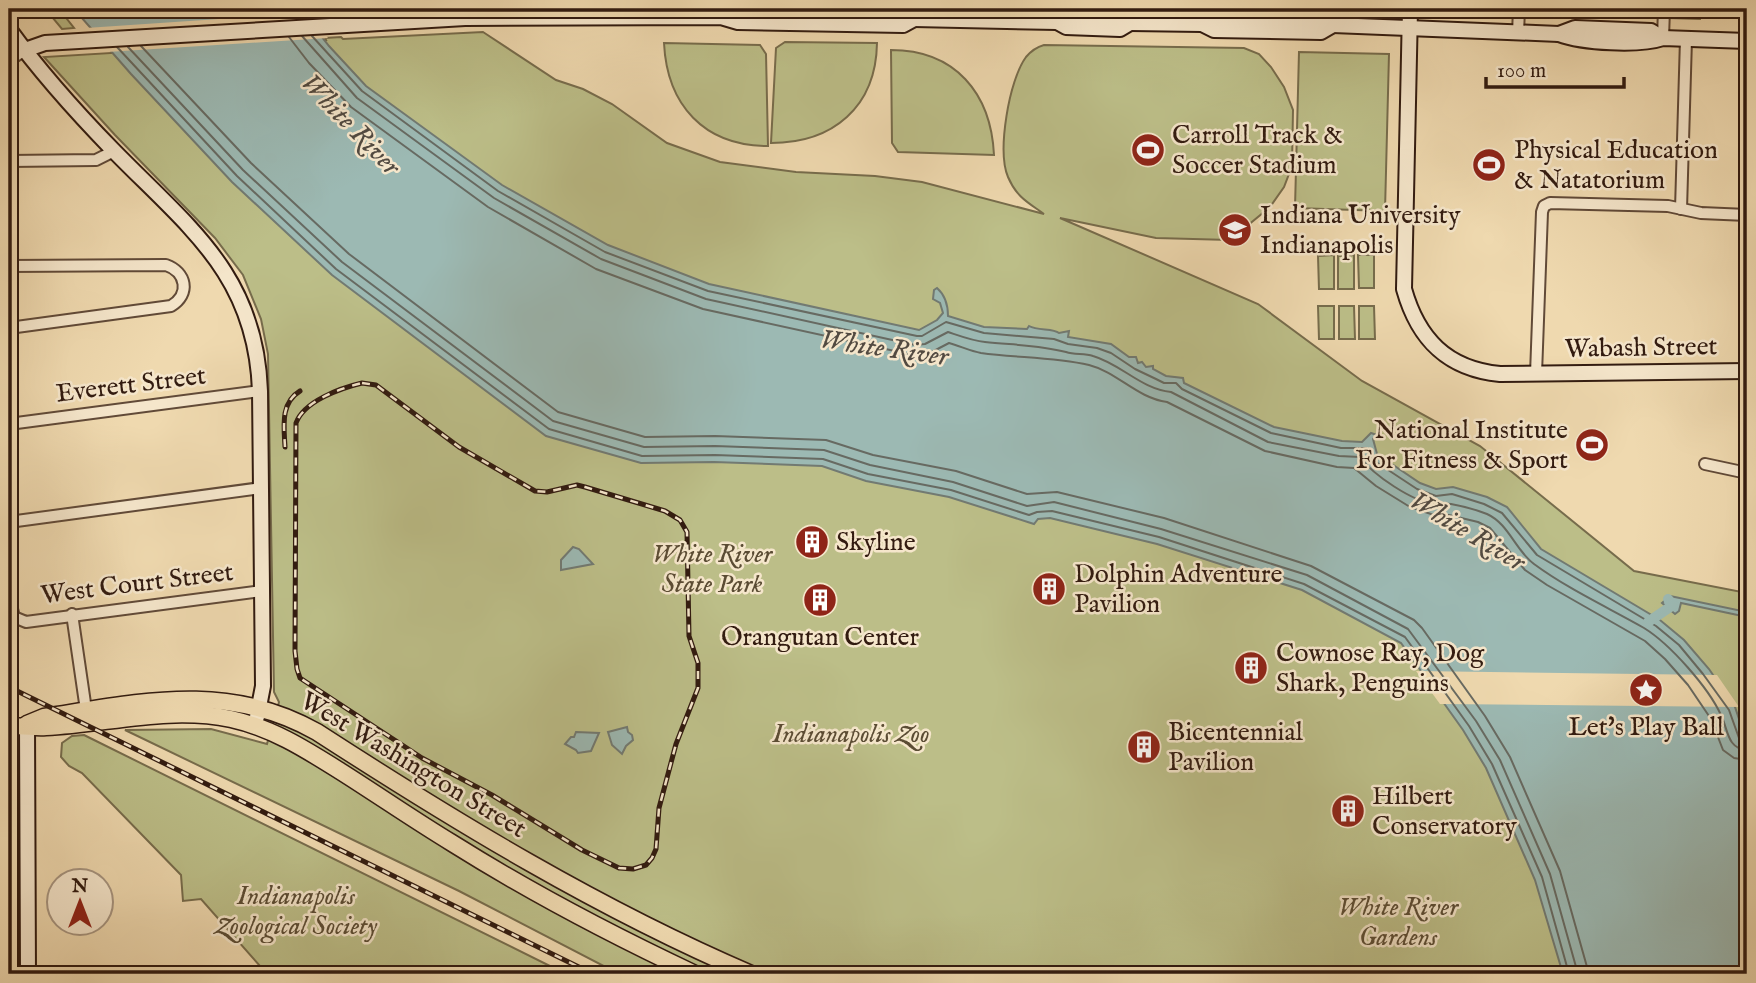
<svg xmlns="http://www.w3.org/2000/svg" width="1756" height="983" viewBox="0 0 1756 983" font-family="'IM FELL English',serif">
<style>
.green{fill:#bcbe88;stroke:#776c4c;stroke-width:2}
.water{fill:#9cb9b3;stroke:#727a72;stroke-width:2}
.pier{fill:#efd9af}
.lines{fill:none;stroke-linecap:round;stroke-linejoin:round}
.shore{stroke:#676a62;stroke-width:2}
.canal{stroke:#9cb9b3;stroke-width:10}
.street-casing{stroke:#614a38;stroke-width:14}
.secondary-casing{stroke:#321b10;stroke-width:18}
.primary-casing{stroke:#321b10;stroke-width:19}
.street{stroke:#f5e6cb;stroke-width:10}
.secondary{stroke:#f5e6cb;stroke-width:14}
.primary{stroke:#efd9af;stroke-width:16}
.rail-casing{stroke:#321b10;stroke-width:5}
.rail{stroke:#f5e6cb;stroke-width:2.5;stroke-dasharray:8;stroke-linecap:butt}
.labels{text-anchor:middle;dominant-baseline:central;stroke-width:5;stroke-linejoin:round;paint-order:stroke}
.poi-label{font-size:26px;fill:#321b10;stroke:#f5e6cb;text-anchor:start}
.street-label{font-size:26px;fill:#321b10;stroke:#f5e6cb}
.park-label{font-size:26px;font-style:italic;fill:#5b4c34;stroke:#f5e6cb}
.water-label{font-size:28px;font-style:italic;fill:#524a41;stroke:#f5e6cb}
</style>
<rect width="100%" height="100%" fill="#efd9af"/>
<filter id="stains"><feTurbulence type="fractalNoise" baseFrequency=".00286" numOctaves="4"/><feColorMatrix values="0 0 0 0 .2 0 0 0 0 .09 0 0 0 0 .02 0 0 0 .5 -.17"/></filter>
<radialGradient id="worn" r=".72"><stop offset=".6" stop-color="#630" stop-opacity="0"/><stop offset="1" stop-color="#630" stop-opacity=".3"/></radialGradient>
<!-- green -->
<g class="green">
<polygon points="36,9 59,9 74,28 62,29 53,18"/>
<polygon points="1669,9 1702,9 1700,19 1669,18"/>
<polygon points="1706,9 1747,9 1747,16 1706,13"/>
<path d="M 483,32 L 556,80 L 583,89 L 612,104 L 667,143 L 720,162 L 796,172 L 875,176 L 922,182 L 1044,214 C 1029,203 1017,198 1008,177 C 997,151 1009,80 1026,57 C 1031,51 1037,47 1044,45 L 1244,48 L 1259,54 L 1271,67 L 1284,87 L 1293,110 L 1292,166 L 1284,187 L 1270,207 L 1230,240 L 1156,238 L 1060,218 L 1258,304 L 1362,381 L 1480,446 L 1634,571 L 1747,593 L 1747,974 L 619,974 L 459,891 L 125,730 L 211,729 L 267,744 L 279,702 L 274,692 L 268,354 L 261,319 L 243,275 L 215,238 L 115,135 L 44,57 L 326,40 L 325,38 L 341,37 L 343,39 Z"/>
<path d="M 785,42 L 877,43 C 876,107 833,143 771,143 L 776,48 Z"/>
<path d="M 664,43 L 760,45 L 766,54 L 768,146 C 704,146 667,105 664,43 Z"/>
<path d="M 891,50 C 955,50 991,93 994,155 L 898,152 L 892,143 Z"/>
<polygon points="1299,52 1389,54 1385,211 1295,208"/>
<polygon points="1334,255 1334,289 1319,289 1318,256"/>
<polygon points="1354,255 1354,289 1338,289 1338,256"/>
<polygon points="1358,255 1374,255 1374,288 1359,288"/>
<polygon points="1318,306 1334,306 1334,339 1319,339"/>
<polygon points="1339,306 1354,306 1355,339 1339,339"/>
<polygon points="1359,306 1374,306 1375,339 1359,339"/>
<polygon points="84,735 566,974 267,974 201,899 183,901 181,875 82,773 69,766 61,757 62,743 72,736"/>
</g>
<!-- water -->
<g class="water">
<path d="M 74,9 L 300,9 L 329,46 L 366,86 L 502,185 L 608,245 L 709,284 L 919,330 L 937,320 L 943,313 L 940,303 L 933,299 L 934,290 L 937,288 C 945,295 948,306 948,316 L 984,327 L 1027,329 L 1029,326 C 1038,331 1053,328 1059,333 L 1069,331 L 1068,337 L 1111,344 L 1129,357 L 1136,357 L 1138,363 L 1142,362 L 1146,367 L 1153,366 L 1153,369 L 1166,376 L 1183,378 L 1184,383 L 1274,427 L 1342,441 L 1362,442 L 1371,433 L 1377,435 L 1373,439 L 1377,454 L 1420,483 L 1436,489 L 1453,487 L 1487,497 L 1507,507 L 1541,549 L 1660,620 L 1684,640 L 1709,669 L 1735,707 L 1747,743 L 1747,974 L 1563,974 L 1535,880 L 1486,768 L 1463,730 L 1401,643 L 1302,590 L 1157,544 L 1050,518 L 1038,519 L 1034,524 L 949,497 L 866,481 L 822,466 L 714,462 L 641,463 L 546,436 L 332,275 L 232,182 L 131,74 Z"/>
<polygon points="573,547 579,549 593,564 561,570 561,560"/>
<polygon points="1670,596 1747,612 1747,617 1681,603 1679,611 1675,614 1662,603"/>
<polygon points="627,727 628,732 632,735 633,740 626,746 622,754 612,745 608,732"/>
<polygon points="576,732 599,733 591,751 578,753 576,750 565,744 571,737 574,737"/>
</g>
<!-- pier -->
<g class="pier">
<polygon points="308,13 328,38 107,52 86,28"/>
<polygon points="1416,671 1717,675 1739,707 1440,704"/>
</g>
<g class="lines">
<!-- shore -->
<g class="shore">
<path d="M 302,36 L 357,98 L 494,198 L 601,259 L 706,299 L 915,345 L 925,344 L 948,332 C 960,336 973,341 985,342 C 1013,345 1039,345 1066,352 C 1075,355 1084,353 1093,356 C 1121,364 1141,389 1171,392 L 1268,442 L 1339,456 L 1360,457 C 1373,475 1413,502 1435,504 C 1440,505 1446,503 1451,504 C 1462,506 1477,510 1487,514 C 1509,524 1515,550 1534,564 C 1568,589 1607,607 1644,628 C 1670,644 1708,687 1721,715 C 1728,729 1727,749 1747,750"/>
<polyline points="312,36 362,91 498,191 605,252 708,291 917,336 922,336 946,322 984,333 1054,339 1068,344 1097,348 1111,353 1135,369 1156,379 1164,383 1176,383 1182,389 1271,433 1341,448 1366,448 1373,460 1417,489 1436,496 1452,494 1484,504 1502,513 1537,555 1656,626 1679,645 1703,674 1729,710 1739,738 1747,741"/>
<path d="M 289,37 L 309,63 L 351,107 L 488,207 L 596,269 L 703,309 L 913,355 L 928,354 L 949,343 C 960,346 970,351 981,353 C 1017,358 1053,357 1089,365 C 1117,372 1137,398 1167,402 L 1265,451 L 1337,467 L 1354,468 L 1376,486 L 1410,507 L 1431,514 L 1449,515 L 1478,522 L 1490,528 L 1525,570 L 1547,585 L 1645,641 L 1665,659 L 1688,685 L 1711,719 L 1723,750 L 1734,758 L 1747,760"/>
<polyline points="141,46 251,163 349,254 558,412 645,437 715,436 826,440 873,455 956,471 1027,494 1057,492 1164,518 1311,566 1414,620 1422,628 1485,716 1510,757 1560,871 1589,974"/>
<polyline points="117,47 237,176 336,269 549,429 642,456 715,455 823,459 868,474 951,490 1029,515 1037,512 1052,511 1159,537 1304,584 1405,637 1469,726 1492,764 1542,877 1569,974"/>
<polyline points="128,47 243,170 342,262 553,421 644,447 715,446 824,450 870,465 953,482 1027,506 1054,502 1161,529 1307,575 1408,629 1476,721 1500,760 1550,874 1578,974"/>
</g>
<!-- canal -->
<polyline class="canal" points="1648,622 1673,605 1668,599"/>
<!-- street casing -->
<g class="street-casing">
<g id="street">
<polyline points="1044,11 1046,9"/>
<polyline points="1518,33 1519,9"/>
<polyline points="1663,38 1664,9"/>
<polyline points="9,58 14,57 25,50"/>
<polyline points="9,161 96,160 114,151"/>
<polyline points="1681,209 1686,39"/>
<path d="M 9,266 L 166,265 C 186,272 191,294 171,306 L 9,328"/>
<polyline points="1536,374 1542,212 1544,206 1550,203 1668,206 1701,213 1747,215"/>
<polyline points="9,424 260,391"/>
<polyline points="1705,464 1747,473"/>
<polyline points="9,522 261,488"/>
<polyline points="9,597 14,617 26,622 262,591"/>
<polyline points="72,614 86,710"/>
</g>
</g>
<!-- secondary casing -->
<g class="secondary-casing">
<g id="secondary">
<path d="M 1410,9 L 1404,289 C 1418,339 1447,369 1500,374 L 1747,371"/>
<polyline points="722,17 738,12 902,15 914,19 1057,22 1066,27 1120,29 1130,23"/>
<path d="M 1057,22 C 1071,12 1115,15 1130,23 L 1202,24 L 1214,30 L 1321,32 L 1333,25"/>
<path d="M 1202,24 L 1216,17 L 1321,19 L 1333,25 L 1559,34 C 1583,43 1639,46 1663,38 L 1747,41"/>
<path d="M 9,29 C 40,72 76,112 113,150 C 188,227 256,274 260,391 L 263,686 L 257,717"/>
<polyline points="1559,34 1575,28 1651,31 1663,38"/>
<polyline points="25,50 45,43 465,18 721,17 738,22 903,25 914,19"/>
<polyline points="27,724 28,974"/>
</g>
</g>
<!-- primary casing -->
<g class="primary-casing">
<g id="primary">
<path d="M 27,724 L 44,717 C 141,702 227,681 317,732 C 456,822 599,909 751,974"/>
<path d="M 9,727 C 22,725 33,728 46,727 C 108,724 168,706 231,719 C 272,728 305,749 340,771 C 378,795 414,820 452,843 C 530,892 612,935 695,974"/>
</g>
</g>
<!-- street -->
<use href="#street" class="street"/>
<!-- secondary -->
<use href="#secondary" class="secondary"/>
<!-- primary -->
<use href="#primary" class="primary"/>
<!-- rail casing -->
<g class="rail-casing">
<g id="rail">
<path d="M 362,383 L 376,385 L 459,447 L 535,491 L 547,492 L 577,485 L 585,487 L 665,511 L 680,520 L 687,532 L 689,636 L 698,663 L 698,688 L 676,744 L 659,808 L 656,849 L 652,858 L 646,865 L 633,869 L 619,868 L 582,850 L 492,795 L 422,758 L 300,678 L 297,669 L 295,651 L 296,423 C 304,401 341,388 362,383 Z"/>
<path d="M 285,447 C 284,427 280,403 300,391"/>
<polyline points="9,687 593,974"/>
</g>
</g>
<!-- rail -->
<use href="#rail" class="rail"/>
</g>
<!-- icons -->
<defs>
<g id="stadium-disc" transform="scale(1.75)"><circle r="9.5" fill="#8f2418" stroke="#f5e6cb"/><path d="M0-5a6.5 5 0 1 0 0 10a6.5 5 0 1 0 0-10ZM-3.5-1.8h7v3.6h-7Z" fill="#fff"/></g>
<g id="university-disc" transform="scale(1.75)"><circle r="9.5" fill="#8f2418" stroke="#f5e6cb"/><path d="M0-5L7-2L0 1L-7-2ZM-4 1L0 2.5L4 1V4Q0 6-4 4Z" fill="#fff"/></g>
<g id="building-disc" transform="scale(1.75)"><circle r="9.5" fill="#8f2418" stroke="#f5e6cb"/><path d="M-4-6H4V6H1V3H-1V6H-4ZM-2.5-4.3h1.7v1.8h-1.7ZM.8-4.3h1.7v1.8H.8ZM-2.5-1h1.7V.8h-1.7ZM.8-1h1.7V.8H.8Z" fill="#fff"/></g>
<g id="sight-disc" transform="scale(1.75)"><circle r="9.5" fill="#8f2418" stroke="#f5e6cb"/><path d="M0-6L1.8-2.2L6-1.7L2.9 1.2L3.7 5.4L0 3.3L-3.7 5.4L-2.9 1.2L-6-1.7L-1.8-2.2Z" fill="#fff"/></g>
</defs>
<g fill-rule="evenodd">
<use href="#stadium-disc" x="1148" y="150"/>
<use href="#stadium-disc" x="1489" y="165"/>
<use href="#university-disc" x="1235" y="230"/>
<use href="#stadium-disc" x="1592" y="445"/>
<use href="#building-disc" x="812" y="542"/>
<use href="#building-disc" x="1049" y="589"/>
<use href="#building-disc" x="820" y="600"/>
<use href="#building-disc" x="1251" y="668"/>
<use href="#sight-disc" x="1646" y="690"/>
<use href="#building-disc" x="1144" y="747"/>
<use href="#building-disc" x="1348" y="811"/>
</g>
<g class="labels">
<!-- poi labels -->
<g class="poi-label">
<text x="1172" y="135">Carroll Track &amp;<tspan x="1172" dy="30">Soccer Stadium</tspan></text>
<text x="1514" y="150">Physical Education<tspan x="1514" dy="30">&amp; Natatorium</tspan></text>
<text x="1260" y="215">Indiana University<tspan x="1260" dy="30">Indianapolis</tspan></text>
<text x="1568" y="430" text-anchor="end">National Institute<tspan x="1568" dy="30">For Fitness &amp; Sport</tspan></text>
<text x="836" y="542">Skyline</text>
<text x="1074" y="574">Dolphin Adventure<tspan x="1074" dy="30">Pavilion</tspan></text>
<text x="820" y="637" text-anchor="middle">Orangutan Center</text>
<text x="1276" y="653">Cownose Ray, Dog<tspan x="1276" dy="30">Shark, Penguins</tspan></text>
<text x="1646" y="727" text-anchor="middle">Let's Play Ball</text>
<text x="1168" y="732">Bicentennial<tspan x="1168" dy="30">Pavilion</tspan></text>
<text x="1372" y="796">Hilbert<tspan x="1372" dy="30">Conservatory</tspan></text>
</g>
<!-- street labels -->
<g class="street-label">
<text transform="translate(1641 348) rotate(-1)">Wabash Street</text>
<text transform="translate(131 385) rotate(-7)">Everett Street</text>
<text transform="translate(137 584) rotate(-7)">West Court Street</text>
<text transform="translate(413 765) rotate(31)">West Washington Street</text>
</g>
<!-- park labels -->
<g class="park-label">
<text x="712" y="554">White River<tspan x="712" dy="30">State Park</tspan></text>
<text x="851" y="734">Indianapolis Zoo</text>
<text x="296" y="896">Indianapolis<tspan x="296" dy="30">Zoological Society</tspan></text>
<text x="1398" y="907">White River<tspan x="1398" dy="30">Gardens</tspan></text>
</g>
<!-- water labels -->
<g class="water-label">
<text transform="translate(350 125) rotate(46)">White River</text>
<text transform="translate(884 349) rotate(8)">White River</text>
<text transform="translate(1467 532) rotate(31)">White River</text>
</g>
</g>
<!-- margin -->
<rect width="1756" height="983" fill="none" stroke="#efd9af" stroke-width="35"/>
<rect x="10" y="10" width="1735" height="962" fill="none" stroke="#321b10" stroke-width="3.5"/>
<rect x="18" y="18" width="1721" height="948" fill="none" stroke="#321b10" stroke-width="2"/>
<!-- north arrow -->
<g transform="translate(80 902)"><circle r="33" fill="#f5e6cb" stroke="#a79580" stroke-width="2"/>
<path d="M0-5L12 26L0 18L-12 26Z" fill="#8f2418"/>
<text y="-10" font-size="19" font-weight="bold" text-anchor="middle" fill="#321b10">N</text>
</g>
<!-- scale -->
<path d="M1486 77v10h138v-10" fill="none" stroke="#321b10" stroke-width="3.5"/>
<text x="1497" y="77" font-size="21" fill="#321b10" stroke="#f5e6cb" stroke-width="5" paint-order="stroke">100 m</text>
<rect width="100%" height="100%" filter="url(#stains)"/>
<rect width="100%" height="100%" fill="url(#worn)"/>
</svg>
